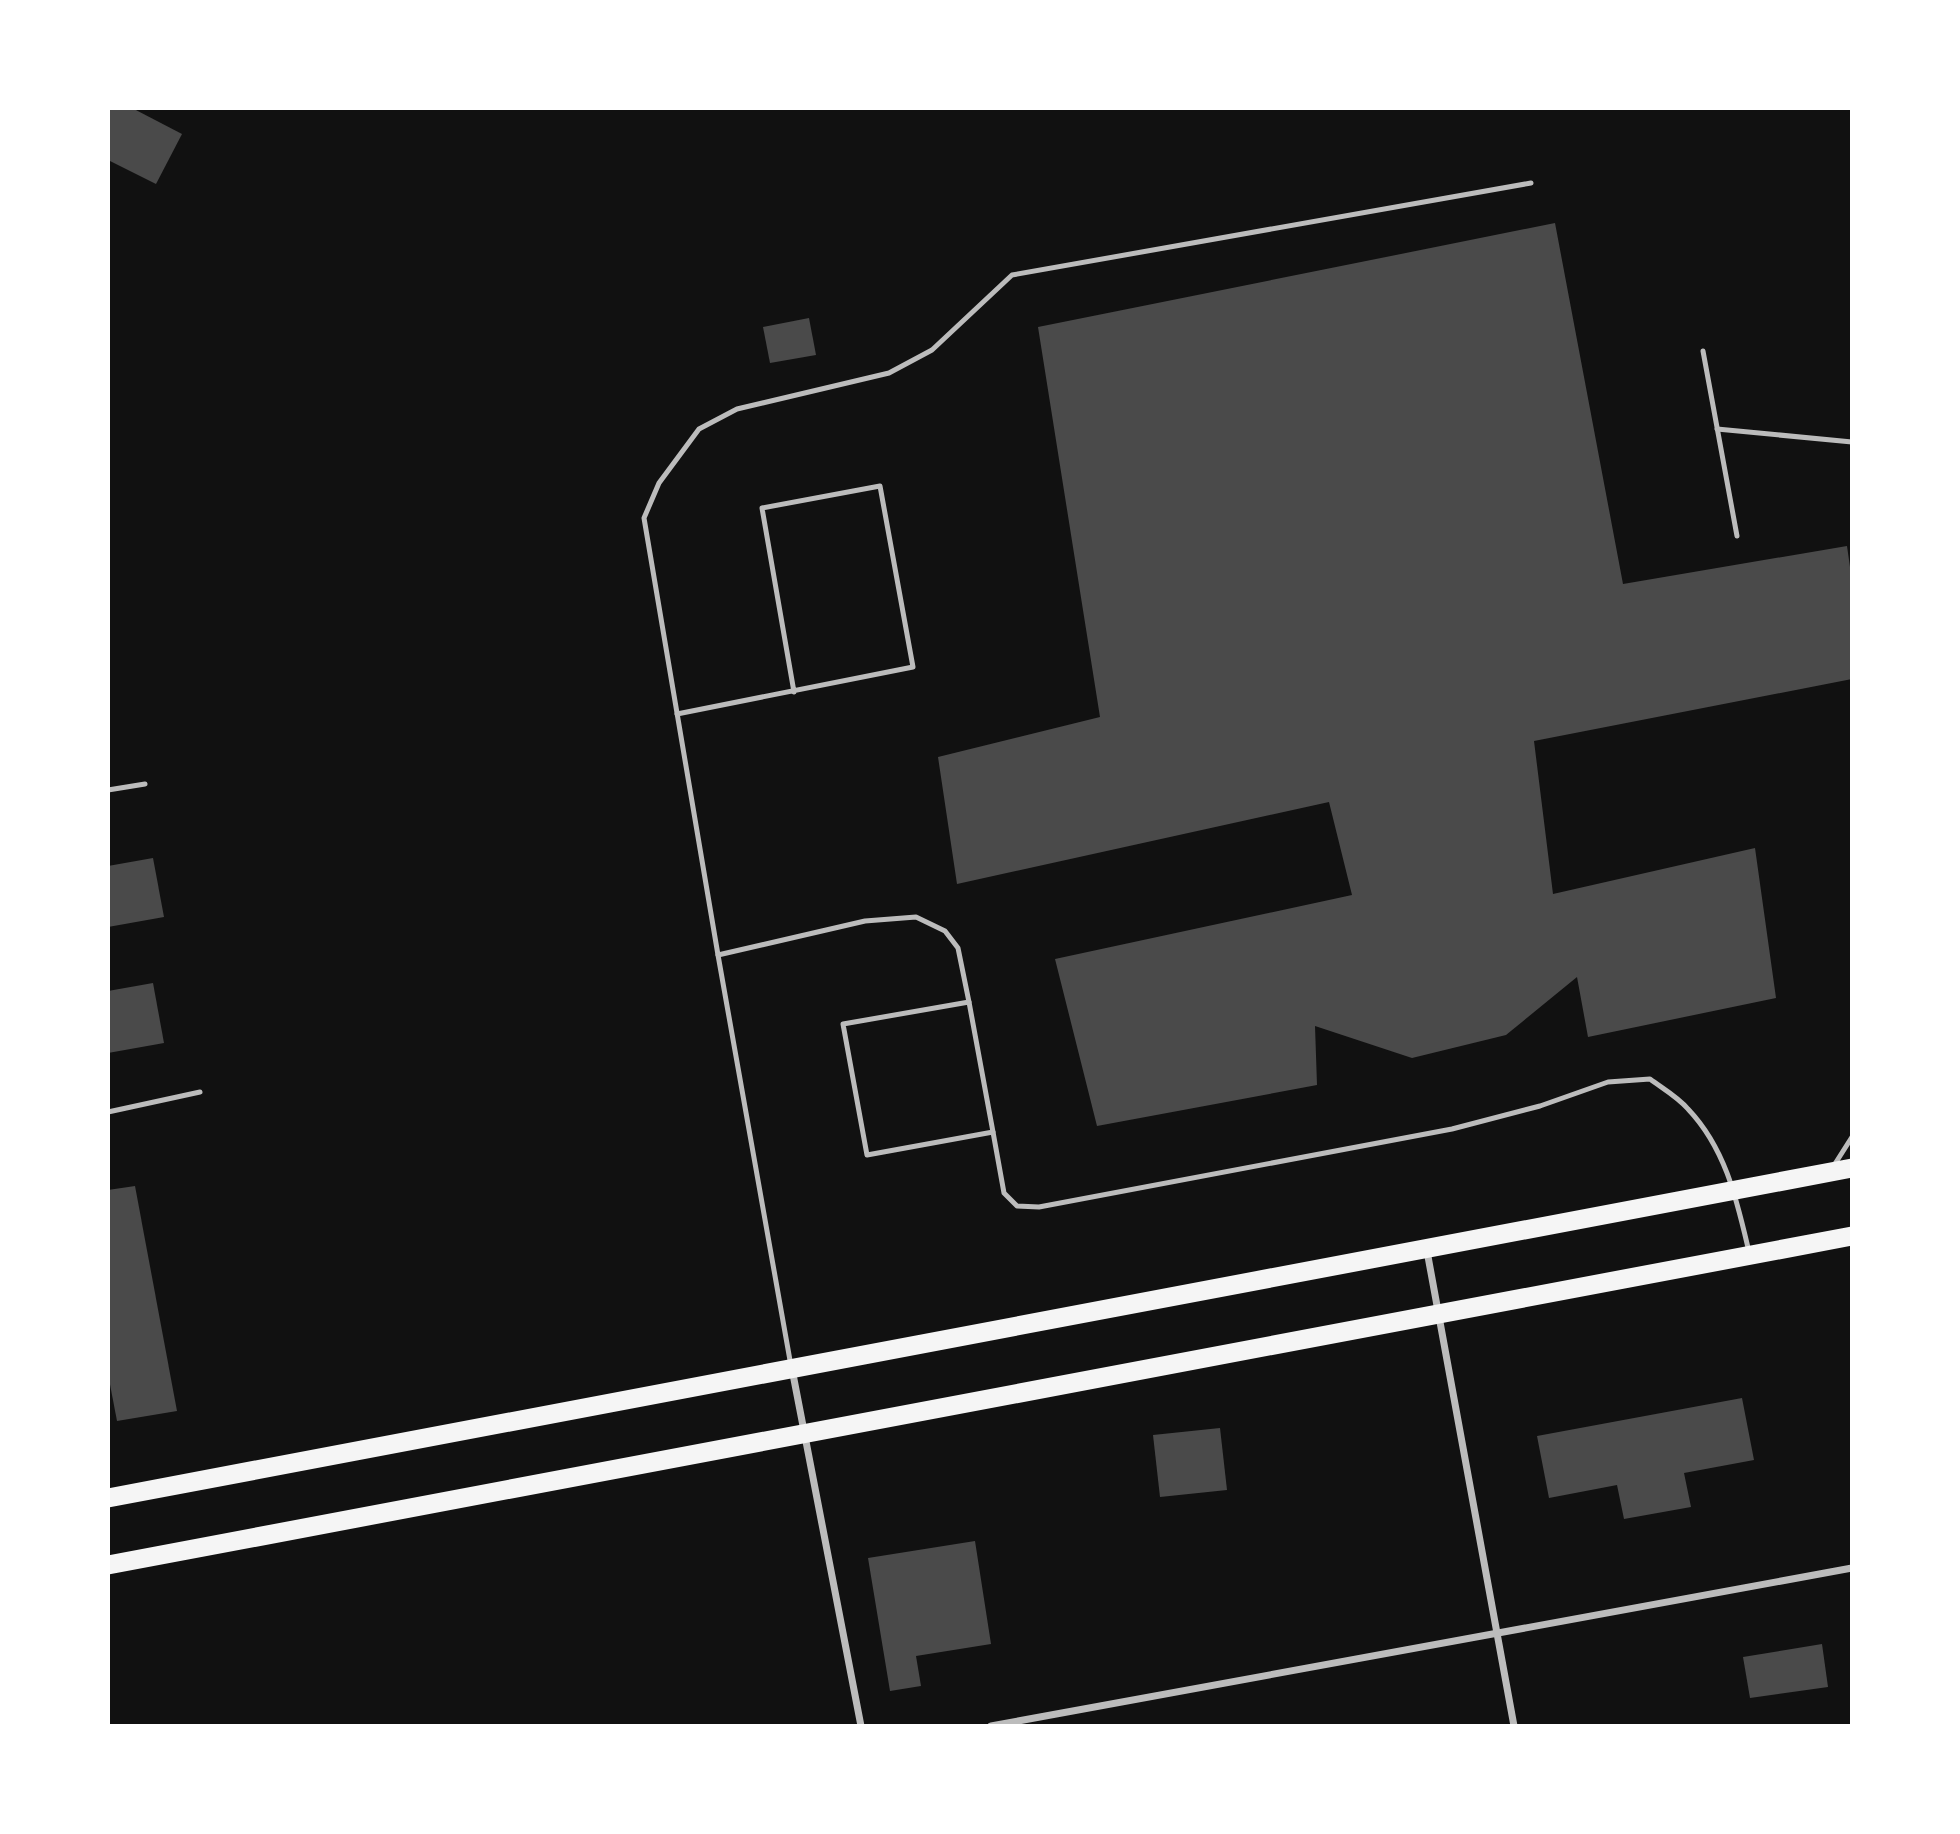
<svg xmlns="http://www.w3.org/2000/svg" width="1960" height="1834" viewBox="0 0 1960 1834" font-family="'Golos Text',sans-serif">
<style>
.building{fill:#4a4a4a}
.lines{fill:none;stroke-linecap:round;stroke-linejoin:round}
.service{stroke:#bcbcbc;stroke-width:5}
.minor{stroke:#bcbcbc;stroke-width:7}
.trunk{stroke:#f5f5f5;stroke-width:19}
</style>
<rect width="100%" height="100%" fill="#111"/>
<!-- building -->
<g class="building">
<polygon points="108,108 132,108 182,134 156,184 108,160"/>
<polygon points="1555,223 1623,584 1847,546 1852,581 1852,679 1534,741 1553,894 1755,848 1776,998 1588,1037 1577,977 1506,1035 1412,1058 1315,1026 1317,1085 1097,1126 1055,959 1352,895 1329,802 957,884 938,757 1100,717 1038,327"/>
<polygon points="809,318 816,355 770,363 763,327"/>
<polygon points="153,858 164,917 108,927 108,866"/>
<polygon points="153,983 164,1043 108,1053 108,991"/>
<polygon points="135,1186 177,1411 117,1421 108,1374 108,1190"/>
<polygon points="1742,1398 1754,1460 1684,1473 1691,1507 1624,1519 1617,1485 1549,1498 1537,1436"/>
<polygon points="1220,1428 1227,1490 1160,1497 1153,1435"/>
<polygon points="975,1541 991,1644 916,1656 921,1686 890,1691 868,1558"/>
<polygon points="1822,1644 1828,1687 1750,1698 1743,1657"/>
</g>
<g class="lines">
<!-- service -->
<g class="service">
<polyline points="1703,351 1737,536"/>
<polyline points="1717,429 1852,442"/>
<polyline points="677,714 913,667 880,486 762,508 794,692"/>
<polyline points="108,790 145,784"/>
<polyline points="718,955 865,921 916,917 945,931 958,948 969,1002"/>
<polygon points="969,1002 993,1132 867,1155 843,1024"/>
<polyline points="108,1112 200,1092"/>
<path d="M 993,1132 L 1004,1193 L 1017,1206 L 1039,1207 L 1452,1129 L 1540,1106 L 1608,1082 L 1650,1079 C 1662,1088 1678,1097 1688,1109 C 1726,1149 1737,1201 1749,1252"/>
<polyline points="1833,1167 1852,1137"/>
<polyline points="791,1366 718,955 644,518 659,483 699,429 737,409 889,373 932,350 1012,275 1531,183"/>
</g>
<!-- minor -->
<g class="minor">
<polyline points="1427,1251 1514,1726"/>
<polyline points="792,1369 861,1726"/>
<polyline points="991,1726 1852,1568"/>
</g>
<!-- trunk -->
<g class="trunk">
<polyline points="108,1498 1852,1168"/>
<polyline points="108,1565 1852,1236"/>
</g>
</g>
<!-- border -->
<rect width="1960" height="1834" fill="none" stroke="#ffffff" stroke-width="220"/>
</svg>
